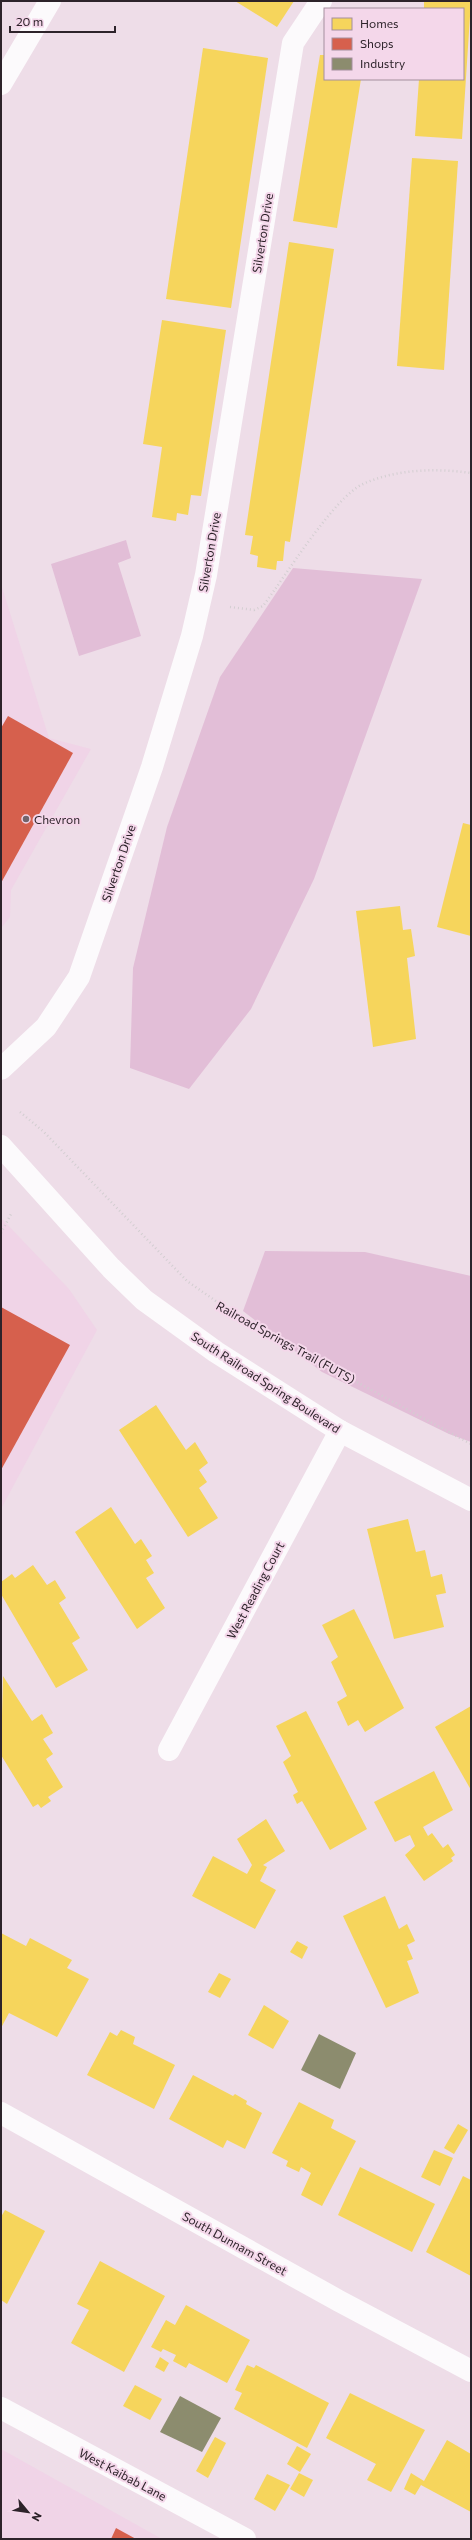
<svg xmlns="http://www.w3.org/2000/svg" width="472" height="2540" viewBox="0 0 472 2540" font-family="Commissioner,sans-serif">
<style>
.built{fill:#f0d4e7}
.green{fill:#e2bed7}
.homes{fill:#f6d55c}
.shops{fill:#d6604d}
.industry{fill:#8c8c6e}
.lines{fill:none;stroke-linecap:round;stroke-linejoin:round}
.path{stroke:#d3ced1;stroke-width:2.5;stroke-dasharray:1 3;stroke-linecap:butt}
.minor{stroke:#fcfafc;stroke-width:22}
.major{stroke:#fcfafc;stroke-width:22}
.poi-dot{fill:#71646c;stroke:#f4d7ea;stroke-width:1.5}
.labels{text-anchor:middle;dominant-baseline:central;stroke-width:4;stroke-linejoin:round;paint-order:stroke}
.street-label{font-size:12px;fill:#2d232a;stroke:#f4d7ea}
.poi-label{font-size:12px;fill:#2d232a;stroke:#f4d7ea;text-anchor:start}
</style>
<rect width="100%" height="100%" fill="#eedde8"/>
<!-- built -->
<g class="built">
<polygon points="1,584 49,738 91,749 11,890 10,917 1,928"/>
<polygon points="1,1218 69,1289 97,1330 1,1509"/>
<polygon points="1,2449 162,2539 1,2539"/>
</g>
<!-- green -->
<g class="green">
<polygon points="126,540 131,558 118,563 141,636 79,656 51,564"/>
<polygon points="293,568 422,579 314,879 251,1009 189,1089 130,1068 133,968 167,827 220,677"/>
<polygon points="265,1251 365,1252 471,1276 471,1442 449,1434 322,1372 243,1311"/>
</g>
<!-- homes -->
<g class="homes">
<polygon points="235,1 294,1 277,27"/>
<polygon points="424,1 471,1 462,139 415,136 419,79 463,79 463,9 424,9"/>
<polygon points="203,48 268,58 231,308 166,299"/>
<polygon points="320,55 325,55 325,79 361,79 337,228 293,221"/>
<polygon points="412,158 458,161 444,370 397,366"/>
<polygon points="289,242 334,249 290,542 285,541 283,561 277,561 276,570 257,567 258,556 250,554 253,536 245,535"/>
<polygon points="162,320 226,330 201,496 191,495 188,515 177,513 176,521 152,517 162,447 143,444"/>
<polygon points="463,823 471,825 471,936 437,927"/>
<polygon points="400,906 403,930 411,929 415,956 407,958 416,1039 373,1047 356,911"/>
<polygon points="156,1405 186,1450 195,1442 208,1463 199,1470 207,1482 199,1488 218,1518 188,1537 119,1430"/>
<polygon points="111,1507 135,1544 141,1539 152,1556 146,1560 154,1573 146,1578 165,1608 137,1629 75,1532"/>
<polygon points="408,1519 416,1552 425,1550 431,1577 442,1574 446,1593 436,1595 444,1627 394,1639 367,1529"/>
<polygon points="33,1565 47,1585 55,1580 66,1598 59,1603 80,1638 72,1643 88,1670 56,1688 1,1594 1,1582 12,1574 15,1578"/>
<polygon points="354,1609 404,1708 365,1732 358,1720 348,1726 337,1702 347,1696 331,1662 338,1657 322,1625"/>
<polygon points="3,1676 32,1721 42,1714 53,1733 43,1739 53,1754 46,1759 63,1787 48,1797 51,1801 41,1808 38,1804 33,1807 1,1755"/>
<polygon points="471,1706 471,1790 435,1727"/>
<polygon points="306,1711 367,1829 330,1850 302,1801 297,1804 293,1795 298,1792 283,1762 291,1756 276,1726"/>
<polygon points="434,1771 453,1810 423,1827 428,1836 432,1833 443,1848 448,1844 455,1855 451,1858 453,1861 424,1881 405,1855 415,1846 410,1835 395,1842 374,1802"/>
<polygon points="266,1819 285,1851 263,1865 267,1867 260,1881 276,1890 255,1929 192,1896 213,1856 247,1874 252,1865 237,1839"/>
<polygon points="385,1896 399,1929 407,1924 415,1941 407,1945 413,1959 407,1961 419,1993 386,2008 343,1916"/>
<polygon points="1,1933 26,1946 30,1938 72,1960 67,1968 89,1979 57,2037 9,2013 1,2028"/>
<polygon points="297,1941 308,1947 302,1959 290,1952"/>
<polygon points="219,1973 231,1979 220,1998 208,1992"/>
<polygon points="264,2005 289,2021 273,2049 248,2035"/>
<polygon points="121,2030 135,2037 133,2044 175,2065 154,2109 87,2075 110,2032 117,2036"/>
<polygon points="193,2075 233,2096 235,2094 247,2101 246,2104 262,2113 245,2149 227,2140 223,2148 169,2119"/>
<polygon points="299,2102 334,2120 331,2128 356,2141 322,2206 301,2195 311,2173 301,2167 299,2172 286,2166 288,2161 272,2153"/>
<polygon points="458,2124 468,2130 454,2154 444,2148"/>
<polygon points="434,2150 453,2158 440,2186 421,2177"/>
<polygon points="360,2167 435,2204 412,2252 338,2215"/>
<polygon points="463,2176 471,2180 471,2276 426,2252"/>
<polygon points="5,2210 45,2231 7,2304 1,2300 1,2217"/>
<polygon points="100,2261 165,2296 124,2372 71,2343 89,2310 77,2304"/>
<polygon points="186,2305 250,2340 227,2383 189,2363 186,2368 173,2361 176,2355 163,2349 161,2352 151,2347 166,2320 175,2325"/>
<polygon points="160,2357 169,2363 164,2372 155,2367"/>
<polygon points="247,2365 254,2368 256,2365 329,2403 307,2448 234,2409 242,2393 235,2390"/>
<polygon points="135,2385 162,2399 150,2420 123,2406"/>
<polygon points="350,2393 425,2430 391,2492 367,2480 376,2464 326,2438"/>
<polygon points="215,2437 226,2443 208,2478 196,2471"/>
<polygon points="447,2440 471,2454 471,2512 421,2485 415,2495 404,2489 411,2473 424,2481"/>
<polygon points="297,2446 311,2454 300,2472 287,2464"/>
<polygon points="299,2473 313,2480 304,2497 290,2489"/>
<polygon points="267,2474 290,2485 275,2511 254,2499"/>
</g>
<!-- shops -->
<g class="shops">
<polygon points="8,716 73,753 1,883 1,728"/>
<polygon points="1,1307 70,1345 1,1470"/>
<polygon points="116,2528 136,2539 111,2539"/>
</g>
<!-- industry -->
<g class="industry">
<polygon points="319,2034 356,2053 340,2089 301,2070"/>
<polygon points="180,2396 221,2418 202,2452 160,2432"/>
</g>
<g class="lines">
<!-- path -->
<g class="path">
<path d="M 230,607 L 254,610 L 263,606 C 285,577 334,497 363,484 C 396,469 436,468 471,473"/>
<polyline points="20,1112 44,1132 187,1281 246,1322 471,1444"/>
<polyline points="1,1233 11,1214"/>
</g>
<!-- minor -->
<g class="minor">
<polyline points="1,1069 46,1027 79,977 152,767 192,636 206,575 293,43 321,1"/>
<polyline points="1,1146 111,1268 144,1300 216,1352 340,1431 471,1500"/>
<polyline points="169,1750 340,1431"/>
<polyline points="1,2113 339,2301 471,2371"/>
<polyline points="1,2408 245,2539"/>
</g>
<!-- major -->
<polyline class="major" points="1,84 50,1"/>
</g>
<!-- markers -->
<circle class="poi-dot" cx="26" cy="819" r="4"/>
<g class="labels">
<!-- street labels -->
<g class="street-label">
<text transform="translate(262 233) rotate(-81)">Silverton Drive</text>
<text transform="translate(209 552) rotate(-80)">Silverton Drive</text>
<text transform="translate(118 863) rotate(-71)">Silverton Drive</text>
<text transform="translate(286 1342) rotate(29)">Railroad Springs Trail (FUTS)</text>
<text transform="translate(266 1382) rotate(33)">South Railroad Spring Boulevard</text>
<text transform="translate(255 1590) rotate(-62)">West Reading Court</text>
<text transform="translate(235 2243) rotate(29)">South Dunnam Street</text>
<text transform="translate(123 2474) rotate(28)">West Kaibab Lane</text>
</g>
<!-- poi labels -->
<g class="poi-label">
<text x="34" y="819">Chevron</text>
</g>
</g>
<!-- border -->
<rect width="472" height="2540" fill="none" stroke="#2d232a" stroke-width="4"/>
<!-- legend -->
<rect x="324" y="8" width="140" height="72" fill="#f4d7ea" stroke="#a48f9d"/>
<rect x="332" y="18" width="20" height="12" fill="#f6d55c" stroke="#a48f9d"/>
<text x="360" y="28" font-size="12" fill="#2d232a">Homes</text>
<rect x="332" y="38" width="20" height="12" fill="#d6604d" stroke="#a48f9d"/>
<text x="360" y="48" font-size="12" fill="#2d232a">Shops</text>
<rect x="332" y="58" width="20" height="12" fill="#8c8c6e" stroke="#a48f9d"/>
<text x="360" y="68" font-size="12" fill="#2d232a">Industry</text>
<!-- north arrow -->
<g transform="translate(28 2512) rotate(119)" stroke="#f4d7ea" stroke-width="3" paint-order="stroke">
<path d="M0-3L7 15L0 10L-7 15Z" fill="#2d232a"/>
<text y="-6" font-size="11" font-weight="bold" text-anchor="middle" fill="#2d232a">N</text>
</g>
<!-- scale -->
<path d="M10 26v6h105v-6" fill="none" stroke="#2d232a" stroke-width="2"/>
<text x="16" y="26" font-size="12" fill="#2d232a" stroke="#f4d7ea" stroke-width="3" paint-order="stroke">20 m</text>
</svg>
